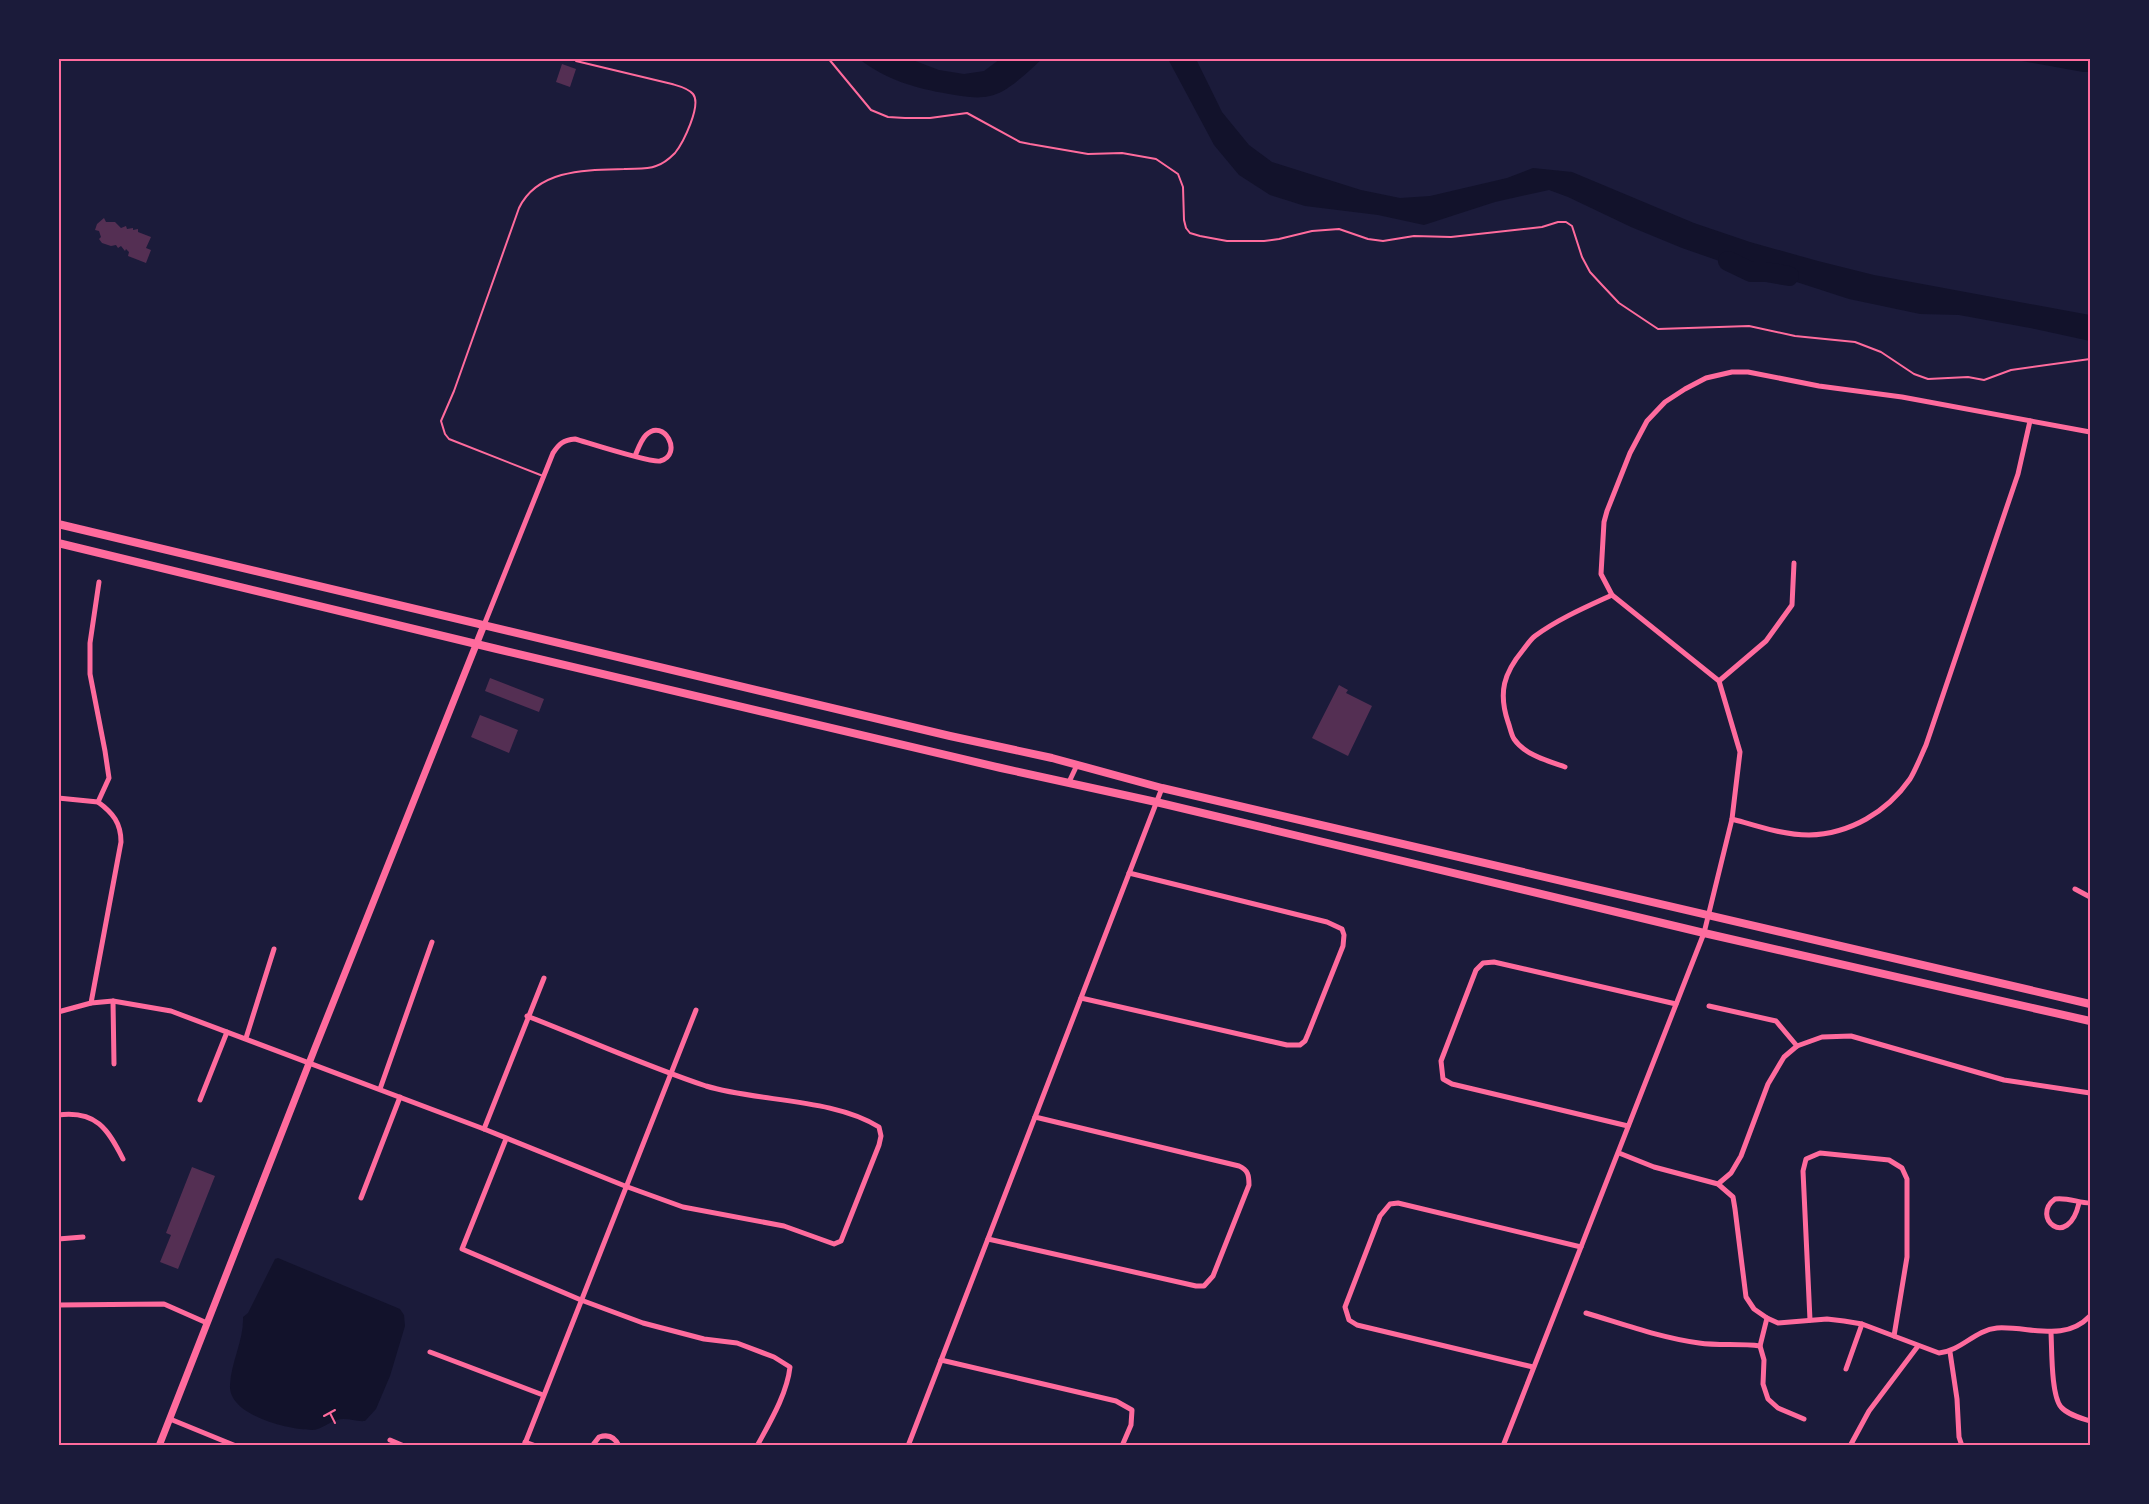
<svg xmlns="http://www.w3.org/2000/svg" width="2149" height="1504" viewBox="0 0 2149 1504" font-family="'Public Sans',sans-serif">
<style>
.water{fill:#12122b}
.lines{fill:none;stroke-linecap:round;stroke-linejoin:round}
.river{stroke:#12122b;stroke-width:20}
.building{fill:#542f53}
.path{stroke:#ff6b9d;stroke-width:2}
.service{stroke:#ff6b9d;stroke-width:2}
.minor{stroke:#ff6b9d;stroke-width:5}
.tertiary{stroke:#ff6b9d;stroke-width:7}
.secondary{stroke:#ff6b9d;stroke-width:8}
.neatline{fill:none;stroke:#ff6b9d;stroke-width:2}
</style>
<rect width="100%" height="100%" fill="#1b1b3a"/>
<!-- water -->
<g class="water">
<path d="M 859,59 L 910,59 L 939,70 L 964,74 L 984,71 L 1000,59 L 1042,59 C 1030,70 1017,83 1003,91 C 984,101 968,97 949,94 C 914,88 887,80 859,59 Z"/>
<polygon points="1168,59 1196,59 1222,112 1249,145 1272,162 1361,190 1400,198 1430,196 1507,178 1533,168 1572,172 1694,223 1750,242 1818,261 1874,275 2090,315 2090,341 2035,329 1959,315 1920,314 1849,299 1766,272 1751,272 1682,248 1631,227 1568,197 1549,190 1495,202 1424,225 1378,215 1305,206 1270,195 1239,175 1214,145"/>
<polygon points="2011,59 2090,59 2090,72 2083,72"/>
<path d="M 278,1258 L 400,1309 L 404,1315 L 405,1326 L 390,1376 L 376,1409 L 365,1421 C 355,1422 347,1417 337,1420 C 329,1422 321,1430 312,1430 C 288,1430 228,1415 230,1385 C 231,1362 244,1340 243,1317 L 248,1313 L 275,1259 Z"/>
</g>
<g class="lines">
<!-- river -->
<polyline class="river" points="1728,261 1751,272 1766,272 1789,276"/>
</g>
<!-- building -->
<g class="building">
<polygon points="562,64 576,69 570,87 556,82"/>
<polygon points="104,218 106,222 115,222 121,228 126,226 127,229 133,228 133,230 138,229 138,232 151,237 146,248 151,250 146,263 128,256 129,252 126,249 125,251 121,246 118,248 116,245 111,246 102,243 99,239 101,237 99,231 95,230 97,224"/>
<polygon points="490,678 544,699 539,712 485,691"/>
<polygon points="1339,685 1348,690 1346,693 1372,706 1348,756 1312,738"/>
<polygon points="480,715 518,730 509,753 471,737"/>
<polygon points="192,1167 215,1176 178,1269 160,1262 171,1235 166,1233"/>
</g>
<g class="lines">
<!-- path -->
<g class="path">
<polyline points="828,58 871,110 888,117 905,118 930,118 967,113 1020,142 1030,144 1088,154 1122,153 1156,159 1178,174 1183,187 1184,220 1186,228 1190,233 1200,236 1227,241 1264,241 1279,239 1312,231 1339,229 1368,239 1383,241 1414,236 1451,237 1542,227 1558,222 1566,222 1572,226 1582,257 1590,272 1602,285 1619,303 1658,329 1749,326 1795,336 1855,342 1881,352 1914,374 1928,379 1968,377 1984,380 2011,370 2090,359"/>
<polyline points="330,1413 335,1423"/>
<polyline points="324,1416 335,1410"/>
</g>
<!-- service -->
<path class="service" d="M 543,476 L 449,439 L 445,434 L 441,421 L 454,391 L 519,208 C 538,169 586,170 624,169 C 635,168 646,170 656,166 C 663,164 670,158 675,153 C 683,143 702,105 693,94 C 688,88 679,86 672,84 L 576,61"/>
<!-- minor -->
<g class="minor">
<path d="M 484,625 L 553,453 C 559,444 563,440 575,439 C 589,443 650,463 660,461 C 684,455 664,417 646,435 C 641,440 638,449 635,456"/>
<polyline points="1719,681 1766,641 1792,605 1794,563"/>
<path d="M 1565,767 C 1548,761 1525,755 1514,739 C 1511,734 1510,727 1508,722 C 1498,692 1504,673 1523,650 C 1527,645 1530,640 1535,636 C 1558,619 1586,607 1612,595 L 1601,574 L 1604,522 L 1607,511 L 1630,453 L 1647,421 L 1665,402 L 1685,389 L 1706,378 L 1732,372 L 1748,372 L 1819,386 L 1902,397 L 2090,432"/>
<polyline points="1069,782 1077,765"/>
<polyline points="58,798 98,802"/>
<path d="M 1732,819 C 1757,826 1783,835 1809,835 C 1850,834 1887,812 1910,779 C 1916,769 1921,756 1926,745 L 2018,474 L 2030,421"/>
<polyline points="2075,889 2090,897"/>
<polyline points="1081,998 1287,1045 1300,1045 1305,1041 1308,1034 1343,946 1344,935 1342,929 1327,922 1129,873"/>
<polyline points="113,1001 114,1064"/>
<path d="M 91,1003 L 121,842 C 121,823 113,813 98,802 L 109,778 L 105,751 L 90,674 L 90,643 L 99,582"/>
<polyline points="1709,1006 1776,1021 1797,1046"/>
<path d="M 58,1012 L 91,1003 L 113,1001 L 171,1011 L 484,1129 L 625,1186 L 683,1207 L 784,1226 L 834,1244 L 841,1241 L 879,1145 L 881,1136 L 879,1127 C 833,1098 758,1102 706,1086 C 646,1066 586,1039 527,1016"/>
<polyline points="246,1038 274,949"/>
<polyline points="380,1089 432,942"/>
<polyline points="200,1100 227,1032"/>
<path d="M 58,1115 C 96,1110 108,1129 123,1159"/>
<polyline points="1628,1126 1452,1084 1443,1079 1441,1061 1476,970 1483,963 1494,962 1676,1004"/>
<polyline points="484,1129 544,978"/>
<path d="M 506,1139 L 462,1249 L 581,1300 L 643,1323 L 704,1339 L 737,1343 L 774,1357 L 790,1367 C 787,1394 770,1422 757,1446"/>
<path d="M 1619,1153 L 1654,1167 L 1718,1184 L 1733,1197 L 1735,1209 L 1746,1297 L 1754,1309 L 1767,1318 L 1778,1323 L 1827,1319 L 1844,1321 L 1862,1324 L 1939,1353 C 1961,1351 1975,1330 1997,1328 C 2030,1326 2064,1343 2090,1316"/>
<polyline points="1718,1184 1731,1173 1741,1156 1768,1084 1784,1057 1797,1046 1822,1037 1851,1036 2004,1080 2090,1093"/>
<polyline points="361,1198 400,1097"/>
<path d="M 2079,1203 C 2068,1251 2030,1217 2055,1199 C 2067,1197 2079,1203 2090,1203"/>
<polyline points="58,1239 83,1237"/>
<path d="M 988,1239 L 1196,1286 L 1204,1286 L 1213,1276 L 1249,1185 C 1249,1175 1248,1170 1239,1166 L 1035,1117"/>
<polyline points="58,1305 164,1304 207,1323"/>
<path d="M 1586,1313 C 1623,1324 1661,1338 1699,1343 C 1719,1346 1740,1343 1760,1346"/>
<polyline points="1767,1318 1760,1346 1764,1360 1763,1384 1768,1399 1778,1408 1804,1419"/>
<polyline points="1810,1320 1803,1171 1806,1159 1820,1153 1889,1160 1902,1168 1907,1179 1907,1257 1894,1336"/>
<path d="M 2051,1333 C 2052,1350 2051,1395 2061,1407 C 2068,1415 2081,1418 2090,1421"/>
<polyline points="430,1352 543,1395"/>
<polyline points="1950,1352 1957,1399 1959,1437 1962,1446"/>
<polyline points="941,1360 1116,1401 1132,1410 1131,1425 1122,1446"/>
<polyline points="1533,1367 1357,1325 1349,1320 1345,1307 1380,1216 1390,1204 1398,1203 1581,1247"/>
<polyline points="1846,1369 1862,1324"/>
<polyline points="170,1419 236,1446"/>
<polyline points="390,1440 404,1446"/>
<polyline points="525,1442 536,1446"/>
<polyline points="524,1446 696,1010"/>
<path d="M 592,1446 L 599,1437 C 608,1434 615,1437 619,1446"/>
<polyline points="908,1446 1162,788"/>
<polyline points="1503,1446 1704,933 1732,819 1740,752 1719,681 1612,595"/>
<polyline points="1850,1446 1869,1411 1918,1346"/>
</g>
<!-- tertiary -->
<polyline class="tertiary" points="159,1446 315,1048 484,625"/>
<!-- secondary -->
<g class="secondary">
<polyline points="58,524 950,736 1052,758 1162,788 2090,1004"/>
<polyline points="58,543 497,649 1001,768 1156,802 1704,933 2090,1021"/>
</g>
</g>
<!-- border -->
<rect width="2149" height="1504" fill="none" stroke="#1b1b3a" stroke-width="120"/>
<rect x="60" y="60" width="2029" height="1384" class="neatline"/>
</svg>
